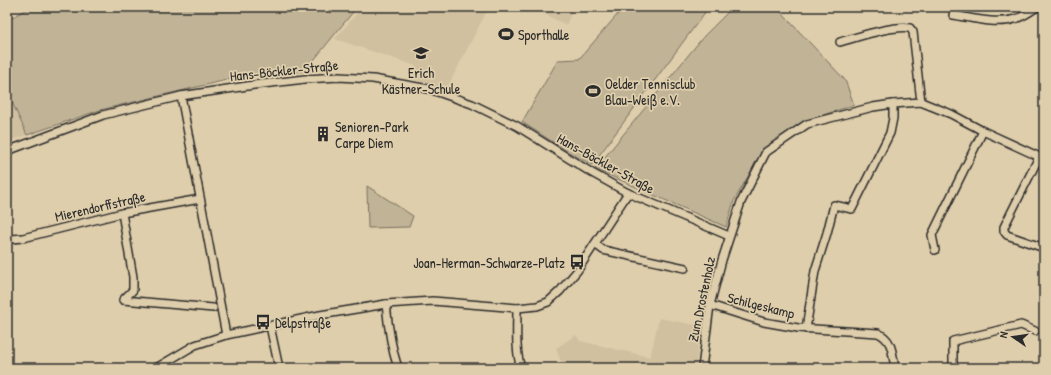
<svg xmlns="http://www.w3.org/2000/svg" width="1051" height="375" viewBox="0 0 1051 375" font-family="'Patrick Hand',sans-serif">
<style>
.built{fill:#d0c0a0}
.green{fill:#c1b396;stroke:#766f60}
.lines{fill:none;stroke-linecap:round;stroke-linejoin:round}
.minor-casing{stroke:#2b2b2b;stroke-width:10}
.minor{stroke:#dfceab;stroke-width:7}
.labels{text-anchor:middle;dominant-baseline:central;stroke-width:3.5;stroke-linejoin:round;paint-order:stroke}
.poi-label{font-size:14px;fill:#2b2b2b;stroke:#dfceab;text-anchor:start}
.street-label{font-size:14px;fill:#2b2b2b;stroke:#dfceab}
</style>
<rect width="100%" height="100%" fill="#dfceab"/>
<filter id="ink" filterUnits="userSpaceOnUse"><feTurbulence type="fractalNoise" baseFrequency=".025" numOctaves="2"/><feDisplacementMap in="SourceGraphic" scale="8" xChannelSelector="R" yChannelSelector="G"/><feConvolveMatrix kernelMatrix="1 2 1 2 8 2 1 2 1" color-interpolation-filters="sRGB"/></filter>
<g filter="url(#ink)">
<!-- built -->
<g class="built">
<polygon points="362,7 489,7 447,88 408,78 416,66 335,39"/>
<polygon points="531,7 574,7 566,25"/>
<polygon points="7,91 27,135 7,141"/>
<polygon points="659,318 700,326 696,368 563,368 556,348 576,335 580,341 650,357"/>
</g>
<!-- green -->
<g class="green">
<polygon points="31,7 357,7 305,71 239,77 100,110 27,135 7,91 7,20"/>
<polygon points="624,7 709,7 592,165 565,150 522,122 558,60 579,59"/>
<polygon points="733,7 776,7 845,80 854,105 804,121 763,150 734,201 726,227 595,169 704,36"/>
<polygon points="367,186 413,216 409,227 368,228"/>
</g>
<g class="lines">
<!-- minor casing -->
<g class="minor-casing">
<g id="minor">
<path d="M 953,15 C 972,18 996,25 1015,19 C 1023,17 1030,12 1037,7"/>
<path d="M 840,42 C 858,37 893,25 910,28 L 913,32 L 921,102"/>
<polyline points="181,96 226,335"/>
<polyline points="7,151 103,115 181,96 254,85 305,79 339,77 373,79 429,89 472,104 517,126 592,173 628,193 729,236"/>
<polyline points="1039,157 1004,227 1004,231 1007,235 1044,248"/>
<polyline points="122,213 133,277 133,290 123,300 213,308"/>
<polyline points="7,236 12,239 23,238 122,213 200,199"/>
<polyline points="595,244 603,250 685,268"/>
<polyline points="935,250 932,235 983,131"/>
<path d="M 386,304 C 388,326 391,347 398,368"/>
<path d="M 710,305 L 764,322 L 798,328 L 878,333 C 893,340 892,353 895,368"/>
<path d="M 517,308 C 517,327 515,350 521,368"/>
<polyline points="270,326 279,368"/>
<polyline points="806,329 815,271 827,233 834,205 852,209 890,133 893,118 893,104"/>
<polyline points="156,368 195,345 226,335 320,315 386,304 433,301 517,308 537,306 548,302 560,291 577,271 628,193"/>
<polyline points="702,368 710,305 722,260 741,202 766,152 807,124 873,107 893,104 921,102 951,114 983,131 1044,159"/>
<polyline points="953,368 953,341 1021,325 1035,331"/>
</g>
</g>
<!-- minor -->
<use href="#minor" class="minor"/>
</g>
</g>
<!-- icons -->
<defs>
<g id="stadium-bare" transform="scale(1.2)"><path d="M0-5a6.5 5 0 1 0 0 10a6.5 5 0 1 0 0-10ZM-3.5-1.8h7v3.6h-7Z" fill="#2b2b2b" stroke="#dfceab" stroke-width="2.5" paint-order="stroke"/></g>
<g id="school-bare" transform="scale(1.2)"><path d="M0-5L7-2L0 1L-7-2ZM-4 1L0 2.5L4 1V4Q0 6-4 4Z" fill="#2b2b2b" stroke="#dfceab" stroke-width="2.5" paint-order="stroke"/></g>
<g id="building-bare" transform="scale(1.2)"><path d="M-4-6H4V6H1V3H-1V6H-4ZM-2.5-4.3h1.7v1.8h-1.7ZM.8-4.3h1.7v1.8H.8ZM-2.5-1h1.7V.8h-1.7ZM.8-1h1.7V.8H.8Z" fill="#2b2b2b" stroke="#dfceab" stroke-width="2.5" paint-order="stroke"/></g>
<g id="bus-bare" transform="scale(1.2)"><path d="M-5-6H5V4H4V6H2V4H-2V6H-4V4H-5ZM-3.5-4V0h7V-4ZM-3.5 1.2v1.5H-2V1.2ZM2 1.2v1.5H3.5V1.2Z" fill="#2b2b2b" stroke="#dfceab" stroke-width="2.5" paint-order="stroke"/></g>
</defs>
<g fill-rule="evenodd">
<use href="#stadium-bare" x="506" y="34"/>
<use href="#school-bare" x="421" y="53"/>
<use href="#stadium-bare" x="593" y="91"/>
<use href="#building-bare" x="323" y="134"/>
<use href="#bus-bare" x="577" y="262"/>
<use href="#bus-bare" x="263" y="322"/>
</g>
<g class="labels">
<!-- poi labels -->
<g class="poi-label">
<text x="518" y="34">Sporthalle</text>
<text x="421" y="72" text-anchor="middle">Erich<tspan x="421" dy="16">Kästner-Schule</tspan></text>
<text x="605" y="83">Oelder Tennisclub<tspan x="605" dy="16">Blau-Weiß e.V.</tspan></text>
<text x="335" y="126">Senioren-Park<tspan x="335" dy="16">Carpe Diem</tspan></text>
<text x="565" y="262" text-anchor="end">Joan-Herman-Schwarze-Platz</text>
<text x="275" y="322">Delpstraße</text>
</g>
<!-- street labels -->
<g class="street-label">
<text transform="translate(284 70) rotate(-6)">Hans-Böckler-Straße</text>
<text transform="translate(606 163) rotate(29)">Hans-Böckler-Straße</text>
<text transform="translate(100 206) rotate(-13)">Mierendorffstraße</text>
<text transform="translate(701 299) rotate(-78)">Zum Drostenholz</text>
<text transform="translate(761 305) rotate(14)">Schilgeskamp</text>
</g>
</g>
<!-- margin -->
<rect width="1051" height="375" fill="none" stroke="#dfceab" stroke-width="24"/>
<rect x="12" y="12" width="1027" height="351" fill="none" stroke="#2b2b2b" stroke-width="1.5" filter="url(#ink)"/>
<!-- north arrow -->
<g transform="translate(1013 337) rotate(283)" stroke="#dfceab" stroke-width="3" paint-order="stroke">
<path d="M0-3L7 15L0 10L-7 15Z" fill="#2b2b2b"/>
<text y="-6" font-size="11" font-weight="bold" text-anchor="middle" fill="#2b2b2b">N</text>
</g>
</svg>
